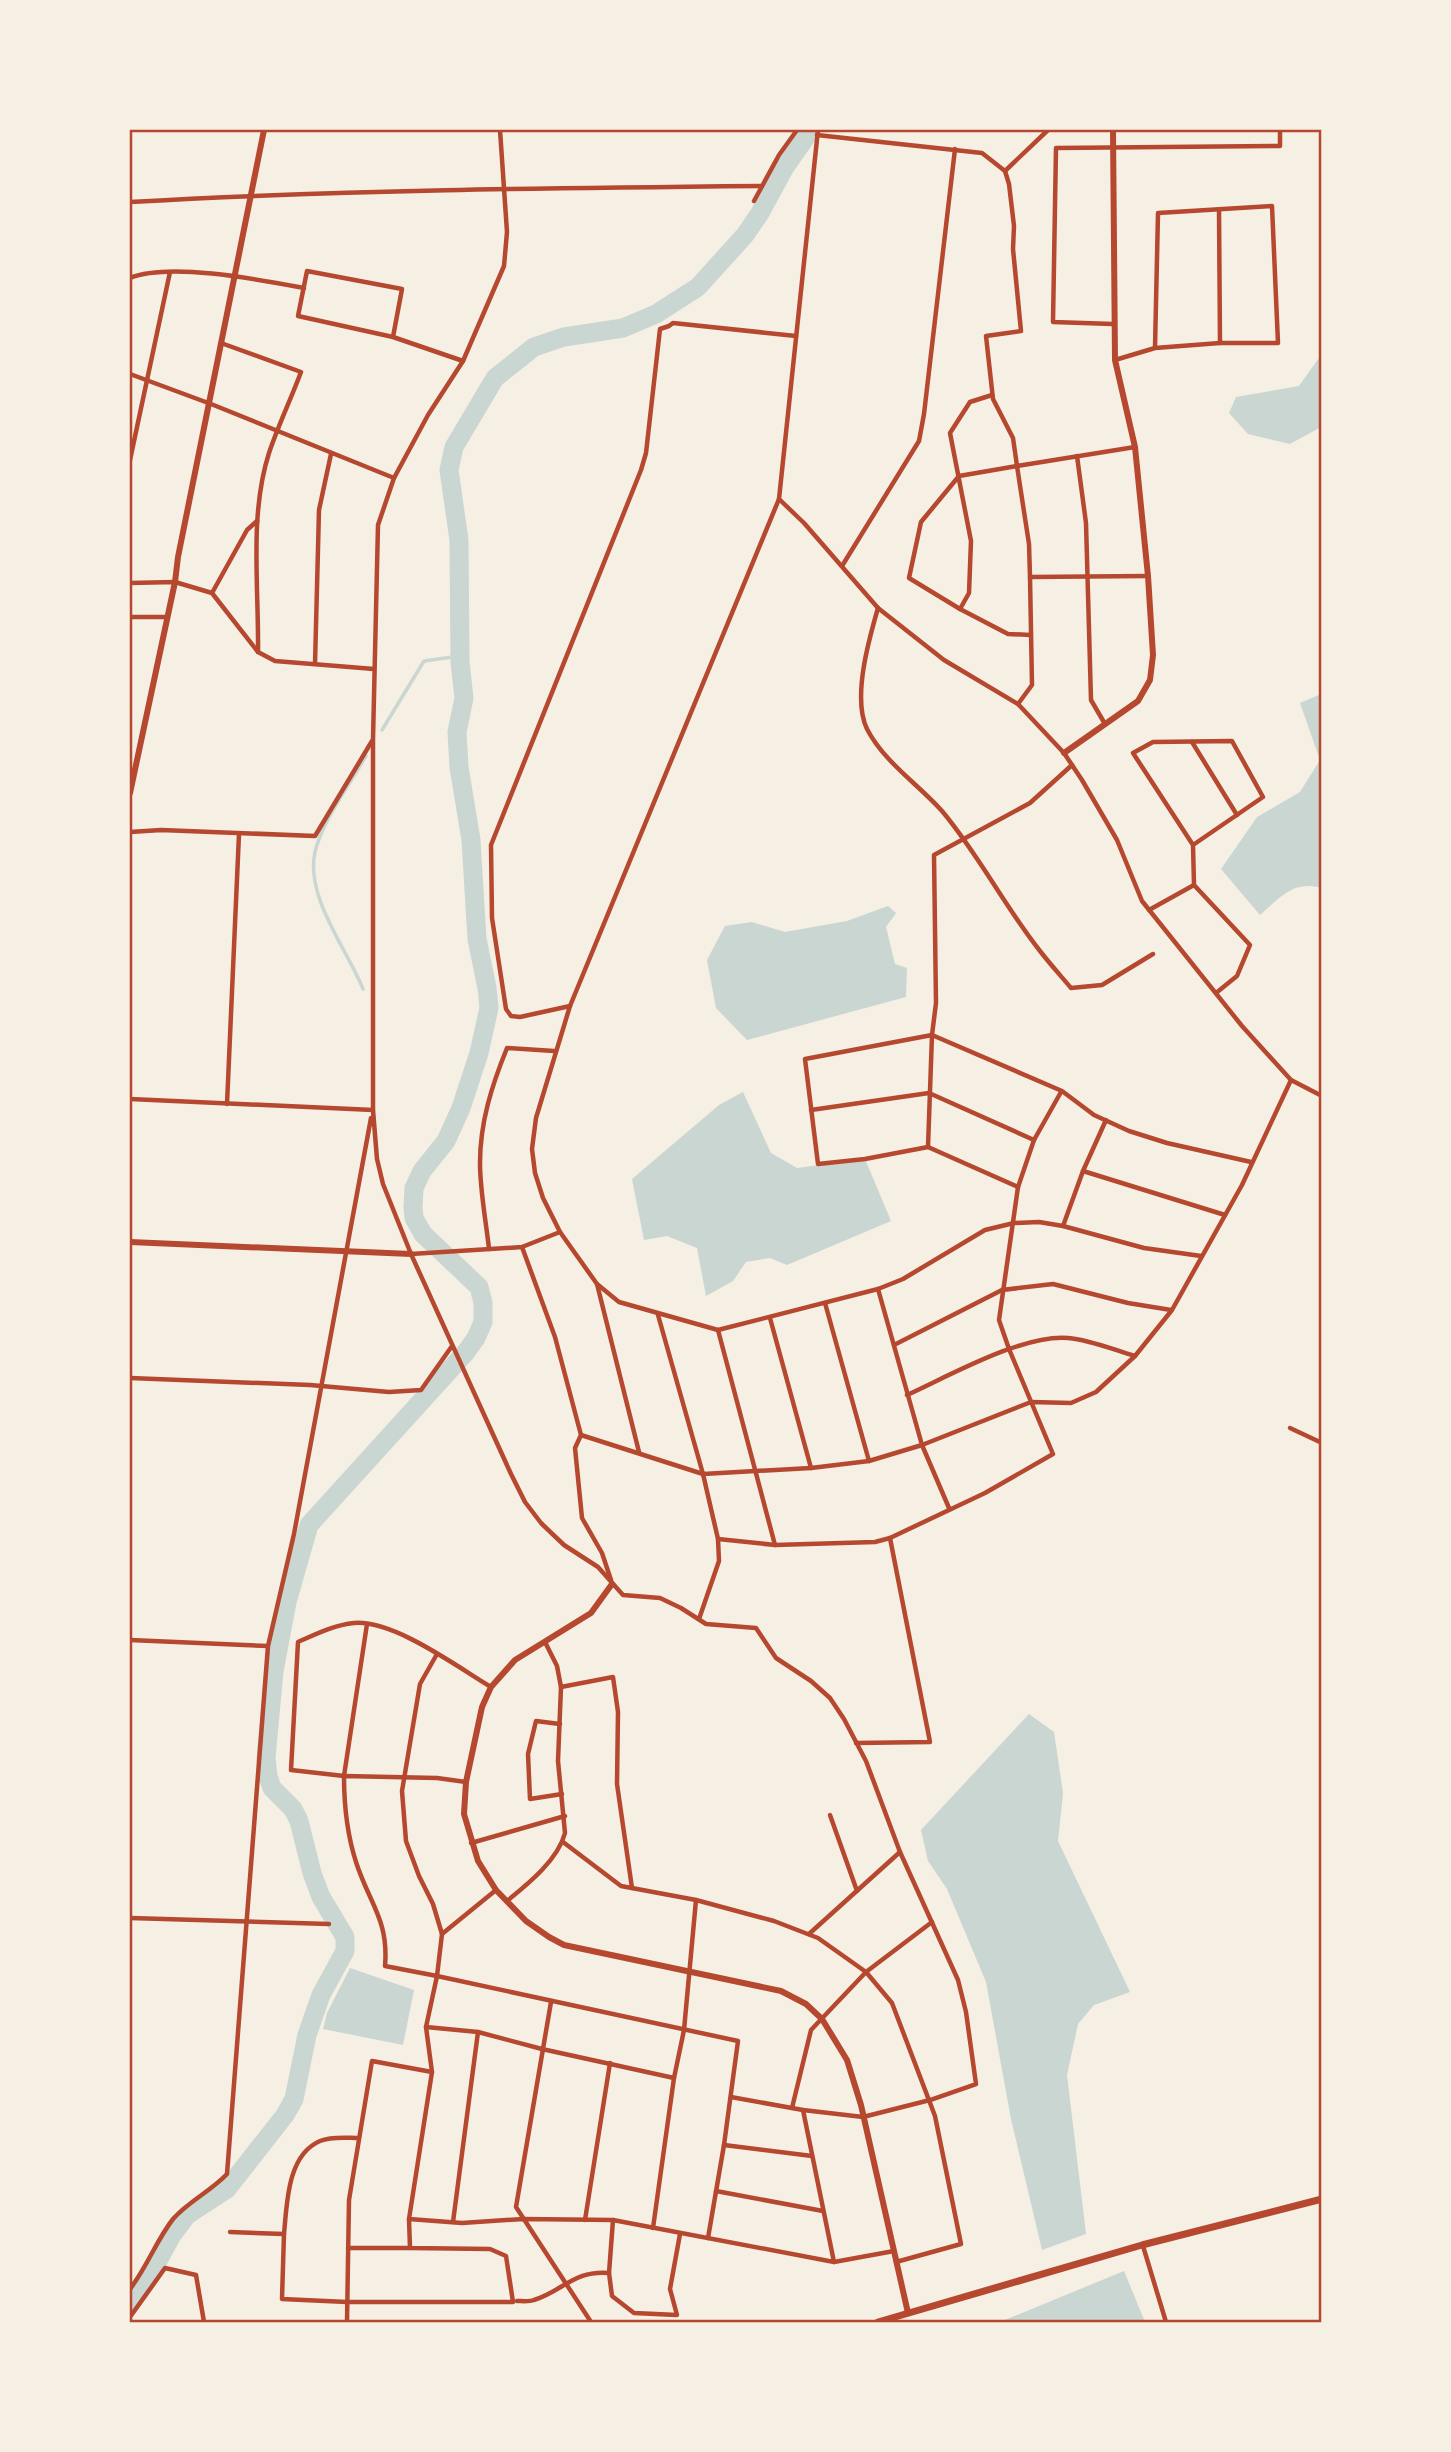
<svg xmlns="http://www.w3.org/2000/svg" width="1451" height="2452" viewBox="0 0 1451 2452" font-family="'Asap Condensed',sans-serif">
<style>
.water{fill:#c9d6d2}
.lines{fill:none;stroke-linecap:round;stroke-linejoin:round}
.stream{stroke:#c9d6d2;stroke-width:3.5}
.river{stroke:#c9d6d2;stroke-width:19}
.minor{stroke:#b5482f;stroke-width:4.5}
.tertiary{stroke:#b5482f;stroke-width:6}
.secondary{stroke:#b5482f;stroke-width:7}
.neatline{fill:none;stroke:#b5482f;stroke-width:2.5}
</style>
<rect width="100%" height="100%" fill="#f6efe4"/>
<!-- water -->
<g class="water">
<polygon points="1321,355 1321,427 1290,444 1248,434 1229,413 1236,397 1299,386"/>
<path d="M 1321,694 L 1321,888 C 1293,880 1280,898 1260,915 L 1221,869 L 1257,817 L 1300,792 L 1320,760 L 1300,703 Z"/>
<polygon points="888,906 896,913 886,927 895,964 907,968 906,997 747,1040 716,1008 707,960 725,926 752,922 785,932 847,921"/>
<polygon points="743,1092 771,1153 797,1168 865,1159 891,1221 787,1265 770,1258 746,1262 733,1281 706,1296 697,1248 667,1236 644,1240 632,1179 719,1105"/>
<polygon points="1029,1714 1054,1732 1063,1793 1058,1841 1130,1992 1094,2005 1078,2024 1067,2075 1086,2234 1042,2250 1011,2119 986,1982 947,1889 928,1861 921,1830"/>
<polygon points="350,1968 414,1990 403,2045 323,2029 327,2013"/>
<polygon points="1124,2271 1145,2322 1000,2322"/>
</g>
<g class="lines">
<!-- stream -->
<g class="stream">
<polyline points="382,730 424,661 460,656"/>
<path d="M 363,989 C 347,949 305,897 315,852 C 322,821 350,784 366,756"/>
</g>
<!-- river -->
<polyline class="river" points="130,2301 154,2268 172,2235 187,2215 227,2189 285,2115 294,2099 307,2035 321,1995 345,1951 345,1937 321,1897 312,1873 299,1821 293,1809 272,1788 268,1776 266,1758 274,1671 287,1602 309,1525 466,1352 476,1338 483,1322 483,1303 479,1287 423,1234 414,1218 413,1208 414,1188 422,1171 446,1141 461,1108 479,1053 489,1008 487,988 477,939 471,840 459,767 457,732 464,698 460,662 459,540 449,470 454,447 495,378 534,347 564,337 623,328 656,314 698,287 745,235 760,213 785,167 811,130"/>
<!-- minor -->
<g class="minor">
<polyline points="500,130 507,232 504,266 463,361 428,415 394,478 378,525 373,739 373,1110 377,1159 383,1184 411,1254 511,1474 525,1502 541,1523 564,1545 598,1567 623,1595 660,1598 681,1608 706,1624 756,1628 776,1658 811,1681 830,1698 844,1719 866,1761 900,1852 958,1980 966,2012 976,2084 930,2100 863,2117 803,2110 731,2097"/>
<polyline points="818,130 779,499 570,1006 536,1118 532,1149 535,1173 543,1198 560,1232 597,1284 619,1302 718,1330 878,1289 903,1279 985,1230 1014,1223 1039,1222 1063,1226 1144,1248 1201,1256"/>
<polyline points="817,135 982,153 1005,171 1009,184 1014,226 1013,249 1021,331 986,336 993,399 1013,438 1017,466 1135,447"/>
<polyline points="1005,171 1048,130"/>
<polyline points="754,201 779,155 797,130"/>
<path d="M 130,202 C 340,190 551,188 762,186"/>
<polyline points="1219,210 1220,343"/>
<path d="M 130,278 C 170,262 261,280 304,288"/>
<polyline points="1113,324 1053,322 1056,148 1280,146 1280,130"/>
<polyline points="393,337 402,289 307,271 298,316 393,337 463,361"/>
<path d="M 221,343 L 301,372 C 291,399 278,426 269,453 C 249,515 259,588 258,652"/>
<polyline points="1115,360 1155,348 1220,343 1278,343 1272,206 1158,213 1155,348"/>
<polyline points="130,374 211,404 394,478"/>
<polyline points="992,395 970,402 950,433 971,541 969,593 960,609 1008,634 1031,635"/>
<polyline points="1077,456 1086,523 1091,700 1105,724"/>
<polyline points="130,460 170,272"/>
<polyline points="779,499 804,523 878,608 944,660 1018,704 1064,753 1082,780 1117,840 1142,901 1242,1026 1291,1080 1322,1096"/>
<polyline points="842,566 919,441 924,414 955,149"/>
<polyline points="130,583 175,582 212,593 258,652 275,661 374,669"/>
<polyline points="212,593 247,530 257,521"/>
<path d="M 878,608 C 869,639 852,698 867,729 C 884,762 918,784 942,811 C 979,855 1005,907 1040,951 C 1050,964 1061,976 1071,988 L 1102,985 L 1153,954"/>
<polyline points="960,609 909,578 921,522 959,476 1017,466 1029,544 1030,577"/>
<polyline points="130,617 167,617"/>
<polyline points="315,664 319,510 331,454"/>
<polyline points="1018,704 1032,685 1030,577 1148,576"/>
<polyline points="1192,742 1237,815"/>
<polyline points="130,832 161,830 315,836 372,741"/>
<polyline points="1193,845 1263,797 1232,741 1153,742 1133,753 1193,845 1194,885 1250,945 1237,976 1216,993"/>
<polyline points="1149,910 1194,885"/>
<polyline points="570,1006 520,1017 511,1016 506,1009 492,918 491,845 641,470 646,453 660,329 669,326 673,323 796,336"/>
<polyline points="130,1099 373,1110"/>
<polyline points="227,1104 239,834"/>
<polyline points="811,1110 929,1093 1034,1140"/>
<polyline points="928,1147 932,1035 936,1003 934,855 1030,803 1072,765"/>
<polyline points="1083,1171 1225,1215"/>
<polyline points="1018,1187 928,1147 865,1159 818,1164 805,1059 932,1035 1062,1091 1094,1115 1129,1131 1167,1143 1251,1162"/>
<polyline points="1063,1226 1083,1171 1106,1120"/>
<polyline points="522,1247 555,1337 581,1435 703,1474 811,1468 869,1461 922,1445 1031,1402 1071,1403 1096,1392 1135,1356 1172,1310 1242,1185 1291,1080"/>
<path d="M 489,1249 C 486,1221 480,1191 480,1163 C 480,1122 492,1085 507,1048 L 554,1051"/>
<polyline points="411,1254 522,1247 560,1232"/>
<polyline points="597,1284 639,1452"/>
<polyline points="878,1289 922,1445 949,1508"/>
<polyline points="825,1303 869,1461"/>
<polyline points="658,1315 703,1474 718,1539 719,1561 699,1619"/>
<polyline points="770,1318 811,1468"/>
<polyline points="718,1330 775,1545"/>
<polyline points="894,1345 1002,1290 1053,1284 1128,1303 1171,1310"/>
<polyline points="130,1378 310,1385 389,1392 421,1390 452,1346"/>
<path d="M 907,1395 C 949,1376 1023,1334 1068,1338 C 1091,1340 1114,1350 1135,1356"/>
<polyline points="1290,1428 1322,1443"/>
<polyline points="581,1435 575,1448 582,1518 602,1553 611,1580"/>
<polyline points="718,1539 775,1545 875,1542 890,1538 985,1493 1053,1454 1009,1349 999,1320 1018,1187 1034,1140 1061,1092"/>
<path d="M 367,1624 L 344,1776 L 291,1770 L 298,1642 C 316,1634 334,1625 354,1623 C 394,1620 456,1666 491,1687"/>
<polyline points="130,1640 268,1646"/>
<polyline points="437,1654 420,1684 402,1791 406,1841 419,1876 433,1904 442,1934 437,1976 426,2027 432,2072 409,2219 462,2223 523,2219 613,2220 834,2262 894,2251"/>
<polyline points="561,1687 613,1677 618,1712 617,1784 632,1888"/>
<polyline points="560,1724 536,1721 528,1754 530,1799 562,1794"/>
<polyline points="856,1743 930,1742 890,1538"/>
<path d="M 466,1782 L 437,1778 L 344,1776 C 344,1805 347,1834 356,1862 C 369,1903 389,1920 385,1966 L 437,1976 L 738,2041 L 724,2145 L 708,2238"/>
<polyline points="830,1815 857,1891"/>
<polyline points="563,1842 621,1886 696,1900"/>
<polyline points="471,1843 565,1816"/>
<path d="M 507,1901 C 528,1884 558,1860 565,1833 L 558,1761 L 561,1687 L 557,1666 L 545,1642"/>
<polyline points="130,1918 329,1924"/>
<polyline points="442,1934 496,1890"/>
<polyline points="809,1934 900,1852"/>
<polyline points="551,2002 516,2207 591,2322"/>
<polyline points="426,2027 478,2032 542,2049 674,2078"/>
<polyline points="792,2108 811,2030 866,1972 932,1922"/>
<polyline points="803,2110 834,2262"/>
<polyline points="724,2145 812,2156"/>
<polyline points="716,2191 823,2211"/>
<polyline points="585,2220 610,2063"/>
<polyline points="453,2222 478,2032"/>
<polyline points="653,2228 674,2078 684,2030 696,1900 774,1921 818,1938 866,1972 892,2003 935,2116 961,2244 896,2262"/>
<path d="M 230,2232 L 284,2234 C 287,2204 287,2155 320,2141 C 332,2136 347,2138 359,2138"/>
<polyline points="284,2234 282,2299 347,2302 513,2302 506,2256 490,2249 410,2248 409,2219"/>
<polyline points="1143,2246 1166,2322"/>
<polyline points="348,2248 410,2248"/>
<polyline points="609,2273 613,2220"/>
<path d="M 130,2289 C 147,2267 156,2241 173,2219 C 189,2201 211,2191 227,2174 L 268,1646 L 294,1534 L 371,1118"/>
<path d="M 517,2301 C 522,2301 529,2302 534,2300 C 563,2291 574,2270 609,2273 L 612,2296 L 634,2313 L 677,2315 L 670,2289 L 680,2234"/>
<polyline points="130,2317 165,2268 196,2275 204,2322"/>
<polyline points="347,2322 349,2200 372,2061 432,2072"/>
</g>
<!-- tertiary -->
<g class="tertiary">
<polyline points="1064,753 1138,701 1150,680 1153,655 1148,576 1135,447 1115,360 1113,130"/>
<polyline points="130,793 175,582 178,557 264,130"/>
<polyline points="130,1242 411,1254"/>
<polyline points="612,1584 591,1613 515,1660 491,1687 482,1707 466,1782 464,1814 478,1861 496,1890 526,1921 549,1937 564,1945 781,1991 806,2004 822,2019 847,2060 861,2105 908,2313"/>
</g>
<!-- secondary -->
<polyline class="secondary" points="878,2322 1142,2245 1322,2199"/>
</g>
<!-- border -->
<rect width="1451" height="2452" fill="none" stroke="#f6efe4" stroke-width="262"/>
<rect x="131" y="131" width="1189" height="2190" class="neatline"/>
</svg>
